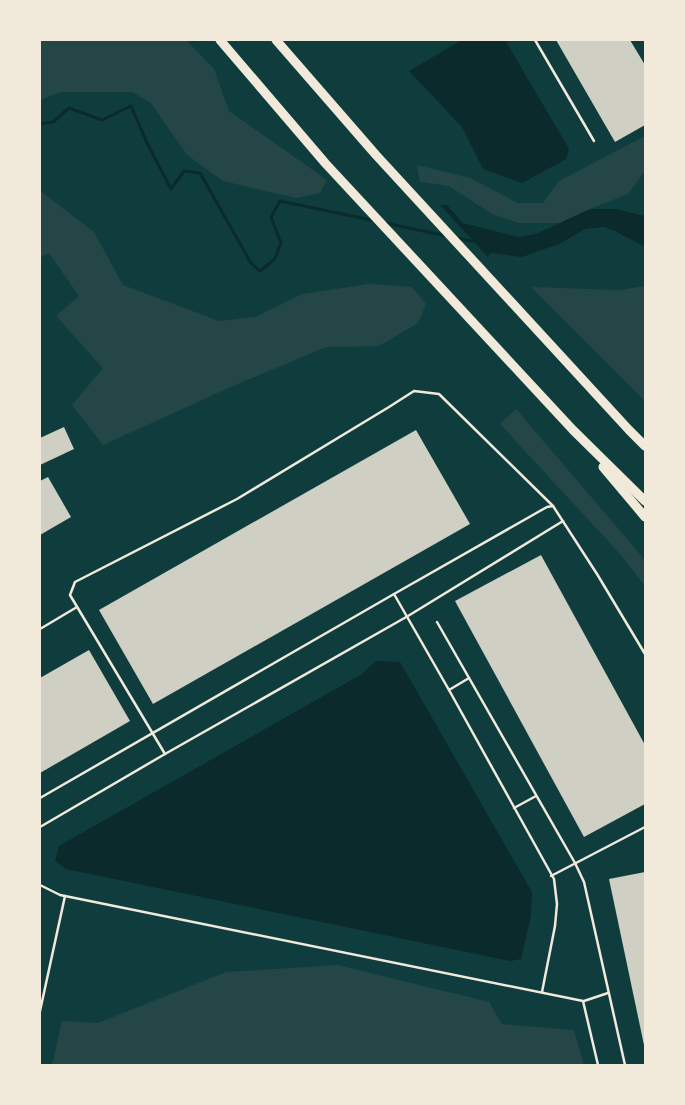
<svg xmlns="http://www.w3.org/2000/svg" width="685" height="1105" viewBox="0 0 685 1105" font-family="'Zilla Slab',serif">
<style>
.green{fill:#244646}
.water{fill:#0a2a2b}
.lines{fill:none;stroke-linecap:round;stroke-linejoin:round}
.stream{stroke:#0a2a2b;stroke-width:3}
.building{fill:#cfcfc3}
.service{stroke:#f1e9da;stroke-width:2.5}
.motorway{stroke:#f1e9da;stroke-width:9}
</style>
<rect width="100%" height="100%" fill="#0f3d3e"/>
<!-- green -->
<g class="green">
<polygon points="40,40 186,40 214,69 229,111 327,180 320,193 296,198 223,181 187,155 151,103 132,92 61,92 40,100"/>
<polygon points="645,136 645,171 628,194 590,209 560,223 519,223 492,214 449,186 420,182 417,165 470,178 518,203 543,203 559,181"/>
<polygon points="40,192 43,193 94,232 123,285 219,321 255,317 302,294 369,284 412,287 426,304 418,323 379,346 326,347 233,386 103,445 72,405 103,368 56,316 79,296 49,253 40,258"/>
<polygon points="645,286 645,401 531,287 620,290"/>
<polygon points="516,409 645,560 645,586 621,555 500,424"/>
<polygon points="338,965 489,1002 502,1024 574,1030 584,1065 52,1065 62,1021 98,1023 226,972"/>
</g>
<!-- water -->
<g class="water">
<polygon points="462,40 505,40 569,149 566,159 522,183 483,169 462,127 409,71"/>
<polygon points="440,205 447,205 463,223 518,237 536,234 590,209 616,209 645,216 645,247 615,231 604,227 585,229 559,244 522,257 490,253 488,257"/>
<polygon points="376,661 400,662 532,892 531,916 521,959 510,961 66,869 55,861 59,846 362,674"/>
</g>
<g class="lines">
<!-- stream -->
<g class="stream">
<polyline points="40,124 53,122 69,108 102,120 131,106 148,145 171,189 184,171 200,173 251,263 260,271 275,259 281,243 271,217 280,201 376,221"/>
<polyline points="385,223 447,236"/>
<polyline points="456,238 477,242"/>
</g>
</g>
<!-- building -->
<g class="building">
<polygon points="556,40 630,40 645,65 645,125 615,142"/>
<polygon points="64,427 74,449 40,465 40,438"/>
<polygon points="416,430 470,524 153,704 99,610"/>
<polygon points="48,477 71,517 40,535 40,481"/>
<polygon points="541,555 645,745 645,804 584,837 455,601"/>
<polygon points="89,650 130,721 40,773 40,678"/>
<polygon points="645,872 645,1045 644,1045 609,879"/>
</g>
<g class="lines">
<!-- service -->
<g class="service">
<polyline points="535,40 594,141"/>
<polyline points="437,622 575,863 584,882 625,1065"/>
<polyline points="40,629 77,607"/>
<polyline points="449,690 469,678"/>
<polyline points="165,754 70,595 75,582 237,499 389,407 414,391 439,394 553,506"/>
<polyline points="40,798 394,594"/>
<polyline points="514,808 536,796"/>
<polyline points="40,827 165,754 408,616 563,521"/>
<polyline points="551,876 645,827"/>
<polyline points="40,885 60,895 65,896 583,1001 598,1065"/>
<polyline points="542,992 555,926 557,904 554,879 449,690 394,594 547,507 553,506 597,574 645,654"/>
<polyline points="584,1001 608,993"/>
<polyline points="40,1011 65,896"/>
</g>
<!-- motorway -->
<g class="motorway">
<polyline points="220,40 326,164 573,430 645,501"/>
<polyline points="276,40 376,155 629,430 645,446"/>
<polyline points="603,467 645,517"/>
</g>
</g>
<!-- border -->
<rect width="685" height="1105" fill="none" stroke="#f1e9da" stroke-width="82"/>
</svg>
